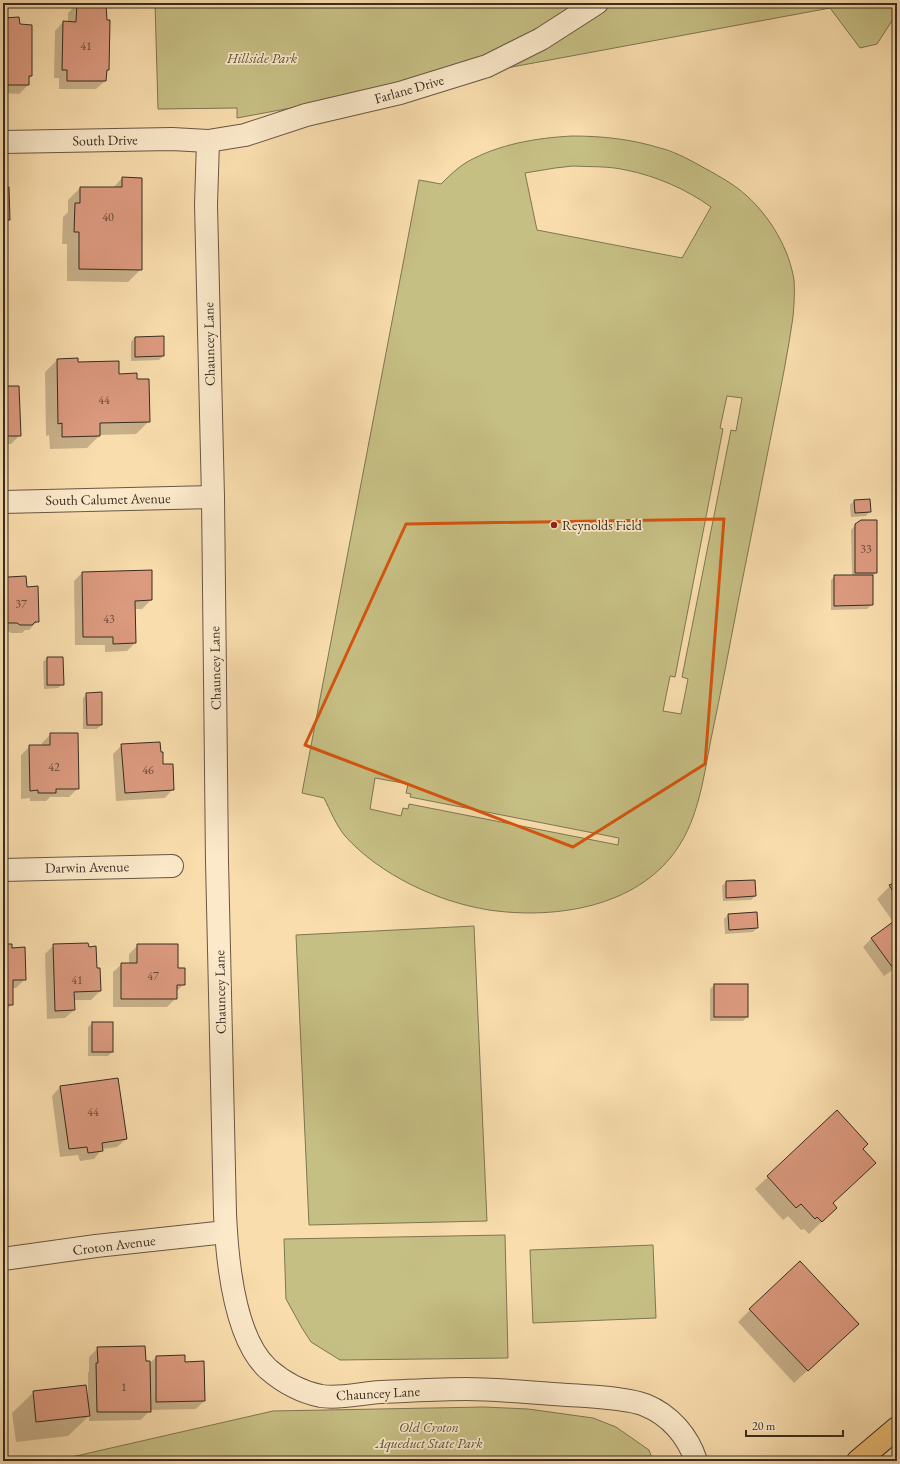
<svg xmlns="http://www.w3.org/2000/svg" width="900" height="1464" viewBox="0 0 900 1464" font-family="'EB Garamond',serif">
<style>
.green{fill:#c6bf84;stroke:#7e7652;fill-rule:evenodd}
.shadow{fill:#0003}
.building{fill:#dc9a7f;stroke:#372c21}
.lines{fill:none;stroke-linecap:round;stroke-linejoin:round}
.minor-casing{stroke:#685844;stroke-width:24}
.major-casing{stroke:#372c21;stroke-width:24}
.minor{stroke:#fbe9ca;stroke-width:22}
.major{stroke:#ecbe76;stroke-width:22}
.marked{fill:none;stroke:#d6540e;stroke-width:3;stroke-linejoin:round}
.poi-dot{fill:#8f2418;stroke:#fbe9ca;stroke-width:1.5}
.labels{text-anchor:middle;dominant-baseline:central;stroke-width:3.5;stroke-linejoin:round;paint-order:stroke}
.number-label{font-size:12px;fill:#604838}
.park-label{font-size:14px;font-style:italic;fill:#5b513a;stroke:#fbe9ca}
.street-label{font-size:14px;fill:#372c21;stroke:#fbe9ca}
.poi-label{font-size:14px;fill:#372c21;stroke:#fbe9ca;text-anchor:start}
</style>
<rect width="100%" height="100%" fill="#f9ddad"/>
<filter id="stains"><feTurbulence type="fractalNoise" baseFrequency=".005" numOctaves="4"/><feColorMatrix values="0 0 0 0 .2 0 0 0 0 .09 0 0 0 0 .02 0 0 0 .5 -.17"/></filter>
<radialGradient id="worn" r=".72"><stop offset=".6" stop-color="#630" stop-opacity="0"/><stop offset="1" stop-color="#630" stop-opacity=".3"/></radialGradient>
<!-- green -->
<g class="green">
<polygon points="155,3 897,3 897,13 877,44 860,48 830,8 237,118 237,108 158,109"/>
<path d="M 572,136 C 602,136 631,139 660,148 C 673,151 686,158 699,165 C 715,174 733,183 747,196 C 771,218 789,249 794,280 C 795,292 794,305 793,317 C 788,352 781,387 774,421 C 762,480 751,538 739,597 C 730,644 721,692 711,739 C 703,780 698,824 671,857 C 629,909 551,919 489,910 C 438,902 380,875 345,836 C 336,825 330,810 324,798 L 302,793 L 419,180 L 441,184 C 449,176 457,168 467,162 C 499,144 536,138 572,136 ZM 573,166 C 591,167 609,166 626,170 C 656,176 686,189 711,207 L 682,258 L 537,230 L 525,173 L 555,168 ZM 727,396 L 742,398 L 736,431 L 731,430 L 682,677 L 688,679 L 681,714 L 663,711 L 670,676 L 675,677 L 723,429 L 720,428 ZM 375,778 L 408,784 L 406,793 L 411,794 L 410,797 L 619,838 L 618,845 L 409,804 L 408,809 L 403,808 L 401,816 L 370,809 Z"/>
<polygon points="474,926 487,1221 309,1225 296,935"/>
<polygon points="505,1235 508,1358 340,1360 311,1342 302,1328 286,1299 284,1239"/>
<polygon points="653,1245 656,1318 533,1323 530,1250"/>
<polygon points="484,1407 528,1409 593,1418 616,1427 649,1450 653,1461 54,1461 273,1411"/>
</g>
<!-- shadow -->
<g class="shadow">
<polygon points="77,4 108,70 105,73 105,81 96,89 59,89 59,78 54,78 55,31 63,22 68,22 68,13"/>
<polygon points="3,19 19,25 31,26 31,76 28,80 28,85 19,94 3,93"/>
<polygon points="122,178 141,269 128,282 67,281 67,244 62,244 63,217 68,212 68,200 80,188 113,188"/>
<polygon points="135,337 163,356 159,360 131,361 131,342"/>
<polygon points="57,360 77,363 136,380 149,421 136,434 100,435 87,448 50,449 49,435 46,436 45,372"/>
<polygon points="3,387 20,435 11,444 3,444"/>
<polygon points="854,501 870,511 866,516 851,517 850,505"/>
<polygon points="855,525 876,573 872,577 872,605 867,609 831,610 831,580 835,576 852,576 851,530"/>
<polygon points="3,573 7,578 26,588 38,621 29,630 25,630 22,633 11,633 8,631 3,631"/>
<polygon points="82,573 151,600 142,609 135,609 135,643 127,651 105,652 105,645 75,645 74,581"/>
<polygon points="47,658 63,684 58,688 44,689 43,662"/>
<polygon points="87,694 101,725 97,729 83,729 83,698"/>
<polygon points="51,734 78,788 69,797 50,797 46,801 30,801 30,798 21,799 21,755 30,746 42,746 42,743"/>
<polygon points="122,745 160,753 162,765 173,789 165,798 116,801 113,754"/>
<polygon points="726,882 755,896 751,900 723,901 722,886"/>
<polygon points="897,883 897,967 884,976 863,947 872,938 894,923 877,899 890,886"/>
<polygon points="728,915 757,928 753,932 725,934 724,919"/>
<polygon points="3,945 11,949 25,979 16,988 12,988 12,1004 3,1013"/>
<polygon points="54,945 96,969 100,991 91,1000 74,1000 74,1010 65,1018 47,1019 45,954"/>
<polygon points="138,945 177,969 184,984 176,992 176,998 167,1007 113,1007 113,972 122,964 129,964 129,954"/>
<polygon points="714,985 747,1017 743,1021 710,1021 710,989"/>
<polygon points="93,1023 112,1023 112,1052 108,1056 88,1056 88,1027"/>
<polygon points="60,1087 126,1139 117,1147 102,1149 94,1159 80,1161 78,1155 60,1157 52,1096"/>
<polygon points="837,1112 862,1149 832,1204 836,1208 809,1234 804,1229 801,1230 788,1216 783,1220 755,1189"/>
<polygon points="750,1310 845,1336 794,1383 738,1322"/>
<polygon points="98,1348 149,1364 156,1357 184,1356 184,1363 204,1401 196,1409 150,1410 141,1420 89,1421 89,1416 68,1436 16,1442 12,1413 34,1392 88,1398 88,1373 89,1371 89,1357"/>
</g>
<!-- building -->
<g class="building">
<polygon points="77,3 106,4 107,20 110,20 109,70 107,70 106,81 67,81 67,70 62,70 63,21 76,22"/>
<polygon points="19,17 20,24 32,25 32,76 29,76 29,85 3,85 3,18"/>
<polygon points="122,177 142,178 142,270 79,269 79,232 74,232 75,203 80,203 80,187 122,187"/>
<polygon points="9,187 10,220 7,220 7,238 3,238 3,188"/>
<polygon points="164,336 164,356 135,357 135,337"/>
<polygon points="78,358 78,362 119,361 119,374 137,373 137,379 149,379 150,422 100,423 100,436 62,437 62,423 58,424 57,359"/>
<polygon points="3,386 19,386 21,436 3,436"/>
<polygon points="870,499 871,512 855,513 854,500"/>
<polygon points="861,520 877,520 877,573 855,573 855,524"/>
<polygon points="152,570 152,600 135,601 136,643 113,644 113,637 83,637 82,572"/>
<polygon points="3,572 8,577 26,576 27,587 38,586 39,622 35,622 32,625 20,625 17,623 3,623"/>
<polygon points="834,575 873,575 873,605 834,606"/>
<polygon points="47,657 63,657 64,685 47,685"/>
<polygon points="102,692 102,725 87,725 86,693"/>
<polygon points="50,733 78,733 79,789 56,789 56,793 38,793 38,790 30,791 29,745 50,745"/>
<polygon points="160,742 161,752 163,752 163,764 173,764 174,790 125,793 121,744"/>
<polygon points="755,880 756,896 726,898 726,881"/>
<polygon points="897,882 897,897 889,885"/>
<polygon points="757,912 758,928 729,930 728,914"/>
<polygon points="897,919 897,965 893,968 871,938"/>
<polygon points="88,943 89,947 96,946 97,968 100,968 101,991 74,992 75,1010 55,1011 53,944"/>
<polygon points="3,944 12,944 12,948 25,947 26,980 13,980 13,1005 3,1005"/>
<polygon points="137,944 178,944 178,968 185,968 185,985 177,985 177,999 121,999 121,963 137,963"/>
<rect x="714" y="984" width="34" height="33"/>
<rect x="92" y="1022" width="21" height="30"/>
<polygon points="118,1078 127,1139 102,1143 103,1151 88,1153 87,1147 69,1149 60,1086"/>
<polygon points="837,1110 868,1144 863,1149 876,1163 833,1203 837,1208 822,1222 817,1217 815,1219 801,1204 796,1208 767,1176"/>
<polygon points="800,1261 859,1324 808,1371 749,1309"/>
<polygon points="145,1346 146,1361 150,1361 151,1412 97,1412 96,1363 98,1363 97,1347"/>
<polygon points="185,1355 185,1362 204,1361 205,1401 156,1402 156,1356"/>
<polygon points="86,1385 90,1416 36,1422 33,1391"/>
</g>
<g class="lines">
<!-- minor casing -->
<g class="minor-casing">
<g id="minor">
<path d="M 208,141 L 206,205 L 213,497 L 217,861 L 225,1214 C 227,1258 234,1338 268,1369 C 283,1382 301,1392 321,1396 C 341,1399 361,1393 381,1392 C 409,1391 438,1389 466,1389 C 499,1389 533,1393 567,1395 C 588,1396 609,1397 630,1401 C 635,1402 640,1403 645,1405 C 670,1415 688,1436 696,1461"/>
<polyline points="3,142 172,139 208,141 245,135 306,115 400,93 487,66 541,39 597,3"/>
<polyline points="3,502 213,497"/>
<polyline points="3,870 172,866"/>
<polyline points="3,1259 96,1246 226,1232"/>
</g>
</g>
<!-- major casing -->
<g class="major-casing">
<polyline id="major" points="858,1461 897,1428"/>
</g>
<!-- minor -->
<use href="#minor" class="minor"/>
<!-- major -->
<use href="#major" class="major"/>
</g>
<!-- marked area -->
<path class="marked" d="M 724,519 L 705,764 L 573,847 L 305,745 L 406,524 Z"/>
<!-- markers -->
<circle class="poi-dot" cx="554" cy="525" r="4"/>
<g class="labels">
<!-- number labels -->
<g class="number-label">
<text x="86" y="46">41</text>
<text x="108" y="217">40</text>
<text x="104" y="400">44</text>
<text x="866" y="549">33</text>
<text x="21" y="604">37</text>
<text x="109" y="619">43</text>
<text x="54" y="767">42</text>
<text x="148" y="770">46</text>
<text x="153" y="976">47</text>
<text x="77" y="980">41</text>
<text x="93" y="1112">44</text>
<text x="124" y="1387">1</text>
</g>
<!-- park labels -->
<g class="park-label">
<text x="262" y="58">Hillside Park</text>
<text x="429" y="1427">Old Croton<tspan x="429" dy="16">Aqueduct State Park</tspan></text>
</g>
<!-- street labels -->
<g class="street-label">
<text transform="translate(409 89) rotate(-16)">Farlane Drive</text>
<text transform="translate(105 140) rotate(-1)">South Drive</text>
<text transform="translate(209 344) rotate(-91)">Chauncey Lane</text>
<text transform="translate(108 499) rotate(-1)">South Calumet Avenue</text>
<text transform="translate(215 668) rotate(-91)">Chauncey Lane</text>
<text transform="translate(87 867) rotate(-1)">Darwin Avenue</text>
<text transform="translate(220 992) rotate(-91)">Chauncey Lane</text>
<text transform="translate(114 1245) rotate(-7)">Croton Avenue</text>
<text transform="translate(378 1393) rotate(-3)">Chauncey Lane</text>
</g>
<!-- poi labels -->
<g class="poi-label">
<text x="562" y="525">Reynolds Field</text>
</g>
</g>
<!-- margin -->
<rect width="900" height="1464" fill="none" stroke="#f9ddad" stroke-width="16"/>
<rect x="4" y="4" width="892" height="1456" fill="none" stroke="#372c21" stroke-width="2"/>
<rect x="8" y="8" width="884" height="1448" fill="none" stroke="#372c21"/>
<!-- scale -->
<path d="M746 1430v6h97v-6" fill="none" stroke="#372c21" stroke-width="2"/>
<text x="752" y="1430" font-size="12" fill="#372c21" stroke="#fbe9ca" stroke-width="3" paint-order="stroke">20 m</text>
<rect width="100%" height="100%" filter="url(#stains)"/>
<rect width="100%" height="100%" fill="url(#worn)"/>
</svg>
